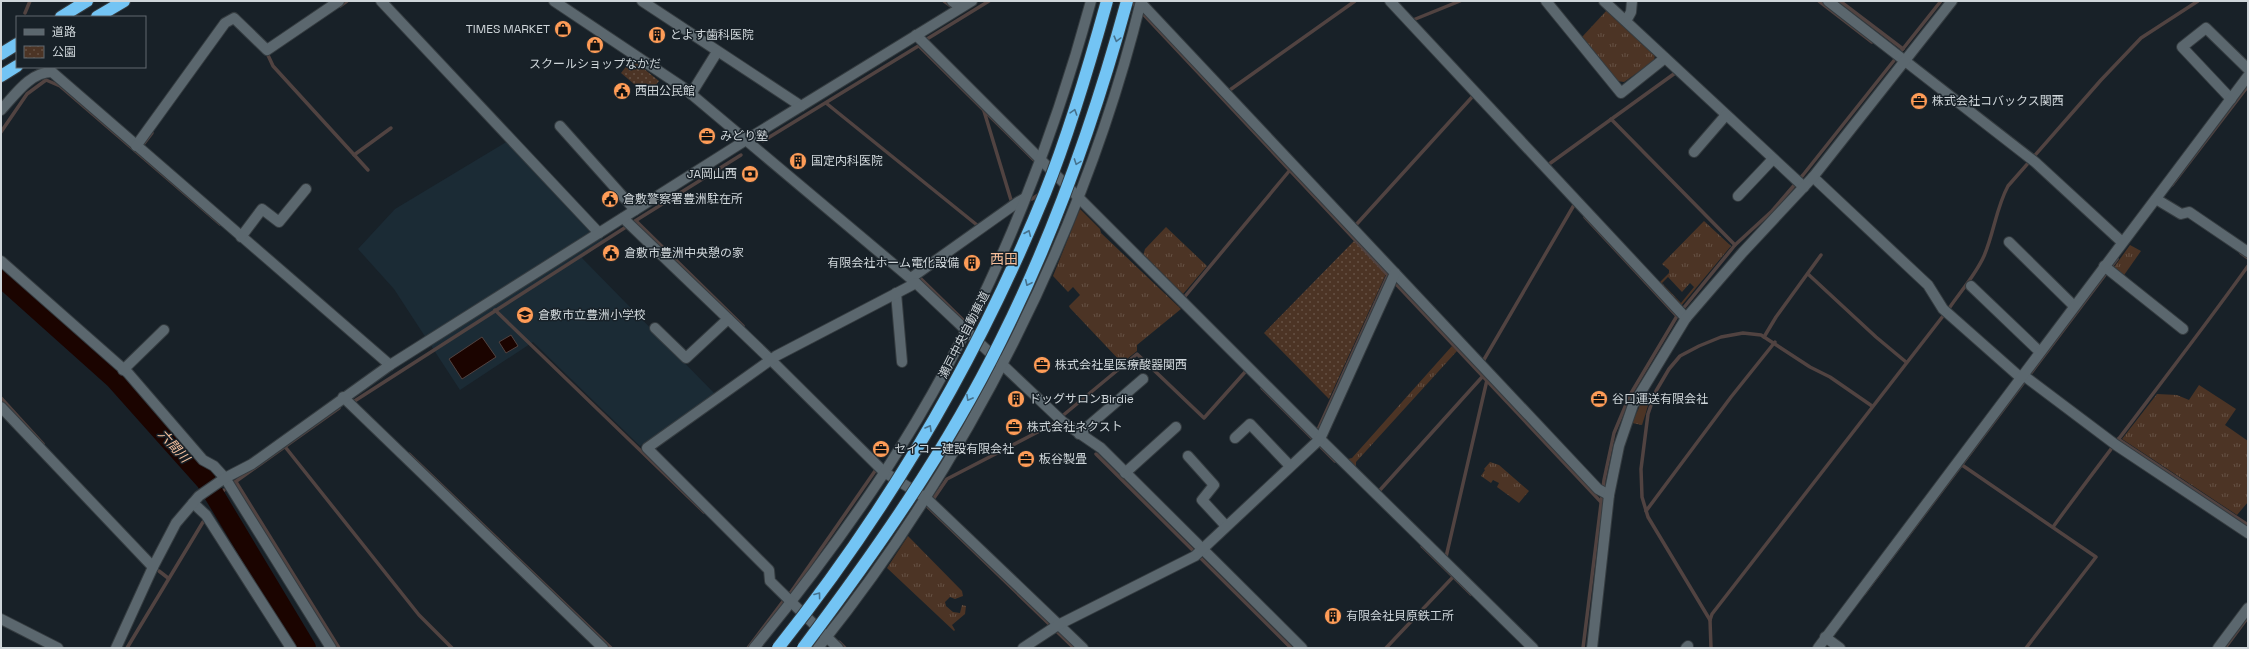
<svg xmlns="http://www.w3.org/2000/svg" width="2249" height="649" viewBox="0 0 2249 649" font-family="'Space Grotesk','Noto Sans JP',sans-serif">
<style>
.built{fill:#1b2b35}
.grass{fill:url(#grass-tufts);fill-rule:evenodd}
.park{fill:url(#park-dots)}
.water{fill:#1b0400;stroke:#514341}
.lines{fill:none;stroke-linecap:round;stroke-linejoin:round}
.stream{stroke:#514341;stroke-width:3.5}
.river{stroke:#1b0400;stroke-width:20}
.street-casing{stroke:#353c40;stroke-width:12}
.highway-casing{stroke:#353c40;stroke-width:14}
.street{stroke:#5b676e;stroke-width:10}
.highway{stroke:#73c4f4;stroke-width:12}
.highway-bridge-casing{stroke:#353c40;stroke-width:14;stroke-linecap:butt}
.highway-bridge{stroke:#73c4f4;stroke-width:12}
.oneway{stroke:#46728e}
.labels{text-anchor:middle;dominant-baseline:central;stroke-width:3;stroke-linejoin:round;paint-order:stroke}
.poi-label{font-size:12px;fill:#cfd6da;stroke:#182128;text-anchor:start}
.street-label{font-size:12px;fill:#cfd6da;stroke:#182128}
.water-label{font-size:13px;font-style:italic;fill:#f8c29f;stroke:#182128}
.quarter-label{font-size:14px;fill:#f6be9a;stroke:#182128}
</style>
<defs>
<pattern id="grass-tufts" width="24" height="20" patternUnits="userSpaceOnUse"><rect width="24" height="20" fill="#4c3425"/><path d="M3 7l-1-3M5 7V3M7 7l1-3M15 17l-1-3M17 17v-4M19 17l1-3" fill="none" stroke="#655144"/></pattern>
<pattern id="park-dots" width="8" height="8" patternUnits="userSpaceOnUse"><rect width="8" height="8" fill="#4c3425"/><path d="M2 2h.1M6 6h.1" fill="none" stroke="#655144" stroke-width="1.8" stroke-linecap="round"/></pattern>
</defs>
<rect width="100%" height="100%" fill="#182128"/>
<!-- built -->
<polygon class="built" points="508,141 605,241 582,258 715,394 640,446 533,342 460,390 394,289 358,249 395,209"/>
<!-- grass -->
<g class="grass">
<polygon points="1607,10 1655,55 1654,61 1624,82 1617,81 1582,37"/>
<polygon points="1080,209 1100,229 1101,233 1181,309 1137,345 1137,351 1122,363 1070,308 1069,306 1080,295 1073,287 1068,292 1053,276"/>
<path d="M 1704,221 L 1731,246 L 1681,306 L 1659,283 L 1669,273 L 1669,270 L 1662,264 ZM 1668,277 L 1682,292 L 1690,283 L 1694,287 L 1681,303 L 1662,283 Z"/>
<polygon points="1166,227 1207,266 1183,294 1143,256 1145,249"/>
<polygon points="2130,245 2141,251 2122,278 2112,270"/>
<polygon points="1452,346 1457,351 1356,462 1356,468 1348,459 1352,458"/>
<polygon points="2199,385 2236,409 2225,425 2248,441 2248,502 2237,515 2122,439 2157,394 2177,395 2189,400"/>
<polygon points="1646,392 1651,396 1642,425 1632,423"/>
<polygon points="1490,462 1499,465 1529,491 1519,503 1497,487 1499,483 1493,480 1491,483 1481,476 1485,470 1484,469"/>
<polygon points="908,536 962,591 963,596 955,599 950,597 945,602 946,606 953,612 960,613 962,605 966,606 965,614 952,625 955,630 954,631 887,568"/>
</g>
<!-- park -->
<g class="park">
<polygon points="632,59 659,81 647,95 621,73"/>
<polygon points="1354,241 1386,274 1329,399 1264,333"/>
</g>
<!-- water -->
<g class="water">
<polygon points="511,335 518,346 506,353 499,342"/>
<polygon points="482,337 496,357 462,379 449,359"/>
</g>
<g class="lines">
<!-- stream -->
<g class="stream">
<polyline points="944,1 951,6"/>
<polyline points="1131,1 1389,276"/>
<polyline points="1819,1 1872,42"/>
<polyline points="1840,1 1903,49"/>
<polyline points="340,6 347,1"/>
<polyline points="25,13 30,1"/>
<polyline points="1413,20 1460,1"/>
<polyline points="927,39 989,1"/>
<polyline points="919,46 1034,160"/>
<polyline points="1902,50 1941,1"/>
<polyline points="267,53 273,66 368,170"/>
<polyline points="1227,92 1355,1"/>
<polyline points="826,103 977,225"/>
<polyline points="984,111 1011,200"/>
<polyline points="1611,119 1735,245"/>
<polyline points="1,132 27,94 46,80 60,86 220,224"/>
<polyline points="763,141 920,45"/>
<polyline points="142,146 152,133"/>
<polyline points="354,155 391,128"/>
<polyline points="1545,167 1678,71"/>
<polyline points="2172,185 2248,86"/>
<polyline points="1032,199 1041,193"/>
<polyline points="1585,217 1677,316"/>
<polyline points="635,221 741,155"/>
<polyline points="636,221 743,326"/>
<polyline points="1354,227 1473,96"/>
<polyline points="2241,253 2248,258"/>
<polyline points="1808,274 1876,337 1906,362"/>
<polyline points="919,277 964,321"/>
<polyline points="1397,285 1601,502"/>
<polyline points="1182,300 1290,170"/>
<polyline points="495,310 704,512"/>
<polyline points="1764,337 1776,317 1821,255"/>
<polyline points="1482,363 1574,205"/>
<polyline points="1262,388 1335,461"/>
<polyline points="1,398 43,444"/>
<polyline points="353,402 626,227"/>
<polyline points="1061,417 1137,354 1204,418 1246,371"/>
<polyline points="1316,434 1388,275"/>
<polyline points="2118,439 2248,525"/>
<polyline points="286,448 419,615 452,648"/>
<polyline points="409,454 611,648"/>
<polyline points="1096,454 1291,648"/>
<polyline points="1962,465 2096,557 2026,648"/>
<polyline points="235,482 339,408"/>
<polyline points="236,482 339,648"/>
<polyline points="1380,490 1483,376"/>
<polyline points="216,496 224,490"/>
<polyline points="934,498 947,479 1053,424"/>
<polyline points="928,507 1074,648"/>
<polyline points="1646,511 1731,397 1775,342"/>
<polyline points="218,514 224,510"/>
<path d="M 2053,527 C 2117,439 2185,354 2248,266"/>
<polyline points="1422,546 1471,594"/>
<polyline points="1446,557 1487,380"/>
<polyline points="159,571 168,578"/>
<polyline points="1864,594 2117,259"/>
<polyline points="789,595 875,471"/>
<polyline points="1710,620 1648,517 1642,497 1641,469 1648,414 1656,391 1669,369 1680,356 1699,346 1721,337 1743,333 1761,335 1810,367 1830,377 1872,406"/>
<polyline points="839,642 845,648"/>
<polyline points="127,648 203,522"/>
<polyline points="748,648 784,600"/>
<polyline points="1386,648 1453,577"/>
<polyline points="1583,648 1604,480 1614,433 1630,395 1677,316 1735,245 1772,211 1803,175 1896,58"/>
<path d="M 1711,648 L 1710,620 L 1712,614 L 1950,307 C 1961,291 1976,274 1984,256 C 1994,233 1996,208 2008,186 L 2101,80 L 2141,38 L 2198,1"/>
<polyline points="2225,648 2248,617"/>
</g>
<!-- river -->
<polyline class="river" points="1,277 115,379 206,481 306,648"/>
<!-- street casing -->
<g class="street-casing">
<g id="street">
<polyline points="381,1 599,233"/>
<polyline points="554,1 684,88 916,283 1063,422 1101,448 1302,648"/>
<polyline points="642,1 801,106"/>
<polyline points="952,1 961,7"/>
<polyline points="1390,1 1686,318"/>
<polyline points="1546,1 1621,93 1665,58"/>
<polyline points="1604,1 1804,187"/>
<polyline points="1828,1 2035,162 2122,242"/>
<polyline points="1141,3 1598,489 1609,495"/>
<polyline points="1626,21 1631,12 1632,1"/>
<polyline points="916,35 1320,439 1533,648"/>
<polyline points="691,94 717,52"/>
<polyline points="2231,99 2182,47 2206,28 2248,69"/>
<path d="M 1,110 C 15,95 30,72 52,72 L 390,365"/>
<polyline points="560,126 635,210"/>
<polyline points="136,146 225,23 234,18 267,50 339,1"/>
<polyline points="1694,152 1726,115"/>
<polyline points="1813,177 1928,285 1943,309 2021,378"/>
<polyline points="1738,196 1773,159"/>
<polyline points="2156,199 2181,214 2189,212 2248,252"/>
<polyline points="623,218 771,360 884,472 926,498 1083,648"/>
<polyline points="241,237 262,209 279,222 306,189"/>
<polyline points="2009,242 2074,306"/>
<polyline points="1,261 128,373 203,460 214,466 225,478 331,648"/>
<polyline points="2104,266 2183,329"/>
<polyline points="911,278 1018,202 1025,198"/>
<polyline points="1971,286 2040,352"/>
<polyline points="896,293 902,362"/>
<polyline points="655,328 686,358 728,319"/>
<polyline points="123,370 164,330"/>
<polyline points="2023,375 2116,445 2248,533"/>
<polyline points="343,397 603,648"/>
<polyline points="1,407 153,567"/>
<polyline points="1079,434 1143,379"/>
<polyline points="1235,438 1250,424 1290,466"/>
<polyline points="1188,456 1214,485 1202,500 1226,526"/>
<polyline points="1125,473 1176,427"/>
<polyline points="193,503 206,515 291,648"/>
<polyline points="1,619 58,648"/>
<polyline points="1825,637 1840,648"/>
<polyline points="116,648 153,567 176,523 199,496 225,478 252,464 390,365 746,140 972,1"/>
<path d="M 754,648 C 800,592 844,533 884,473 C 978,329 1046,167 1091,1"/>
<path d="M 818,648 C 966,464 1085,230 1141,1"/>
<polyline points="838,648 770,581 769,570 647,448 776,356 916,283"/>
<polyline points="1023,648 1058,625 1195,556 1320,439 1395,273"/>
<polyline points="1592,648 1609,495 1619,446 1633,405 1686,318 1743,252 1813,177 1952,1"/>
<polyline points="1686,648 1688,646"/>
<polyline points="1818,648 2248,76"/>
<polyline points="2218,648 2248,608"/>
</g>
</g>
<!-- highway casing -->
<g class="highway-casing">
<g id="highway">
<polyline points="61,17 87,1"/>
<polyline points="97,17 124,1"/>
<polyline points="1,54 17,44"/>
<polyline points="1,76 17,66"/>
</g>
</g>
<!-- street -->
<use href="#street" class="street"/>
<!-- highway -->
<use href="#highway" class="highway"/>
<!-- highway-bridge casing -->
<g class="highway-bridge-casing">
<g id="highway-bridge">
<path d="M 778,648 C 888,510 978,357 1045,193 C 1070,131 1089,66 1107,1"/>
<path d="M 803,648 C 876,551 947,450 1001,340 C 1055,232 1095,118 1127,1"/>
</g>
</g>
<!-- highway-bridge -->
<use href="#highway-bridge" class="highway-bridge"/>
</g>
<!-- one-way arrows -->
<defs><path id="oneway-chevron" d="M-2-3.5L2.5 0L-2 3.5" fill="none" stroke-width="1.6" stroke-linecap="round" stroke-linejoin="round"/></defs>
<g class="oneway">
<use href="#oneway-chevron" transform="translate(1117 39) rotate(105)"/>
<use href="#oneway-chevron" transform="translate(1074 112) rotate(-72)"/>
<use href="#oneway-chevron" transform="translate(1077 162) rotate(110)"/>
<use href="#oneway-chevron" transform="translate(1028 233) rotate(-67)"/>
<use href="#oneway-chevron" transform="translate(1028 283) rotate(115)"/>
<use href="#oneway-chevron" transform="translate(969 398) rotate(119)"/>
<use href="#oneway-chevron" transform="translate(929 428) rotate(-60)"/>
<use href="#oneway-chevron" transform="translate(818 595) rotate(-53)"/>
</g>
<!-- icons -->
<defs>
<g id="shop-disc" transform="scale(0.9)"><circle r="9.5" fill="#fe9c57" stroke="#182128"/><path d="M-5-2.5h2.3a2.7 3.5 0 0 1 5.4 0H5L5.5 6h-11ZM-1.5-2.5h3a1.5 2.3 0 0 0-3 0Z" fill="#111"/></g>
<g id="building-disc" transform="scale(0.9)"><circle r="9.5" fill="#fe9c57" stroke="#182128"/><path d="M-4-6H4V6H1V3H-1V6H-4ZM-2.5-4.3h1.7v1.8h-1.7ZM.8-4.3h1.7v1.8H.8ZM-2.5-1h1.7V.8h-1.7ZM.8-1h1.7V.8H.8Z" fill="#111"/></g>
<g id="civic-disc" transform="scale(0.9)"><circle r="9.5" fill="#fe9c57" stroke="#182128"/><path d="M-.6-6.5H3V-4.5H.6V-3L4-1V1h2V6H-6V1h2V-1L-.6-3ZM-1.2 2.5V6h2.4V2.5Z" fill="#111"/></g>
<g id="office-disc" transform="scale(0.9)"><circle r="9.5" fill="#fe9c57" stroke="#182128"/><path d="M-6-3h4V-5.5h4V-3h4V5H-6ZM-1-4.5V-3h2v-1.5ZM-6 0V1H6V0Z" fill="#111"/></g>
<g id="bank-disc" transform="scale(0.9)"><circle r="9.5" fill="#fe9c57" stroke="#182128"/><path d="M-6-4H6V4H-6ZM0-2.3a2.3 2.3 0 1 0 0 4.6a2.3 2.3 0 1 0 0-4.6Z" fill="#111"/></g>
<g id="school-disc" transform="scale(0.9)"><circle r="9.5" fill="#fe9c57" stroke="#182128"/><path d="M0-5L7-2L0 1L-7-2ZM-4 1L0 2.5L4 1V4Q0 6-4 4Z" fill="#111"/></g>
</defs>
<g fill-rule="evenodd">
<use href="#shop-disc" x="563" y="29"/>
<use href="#building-disc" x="657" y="35"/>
<use href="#shop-disc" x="595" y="45"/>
<use href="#civic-disc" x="622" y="91"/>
<use href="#office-disc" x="1919" y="101"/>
<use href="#office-disc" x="707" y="136"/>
<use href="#building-disc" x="798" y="161"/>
<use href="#bank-disc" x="750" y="174"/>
<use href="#civic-disc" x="610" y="199"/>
<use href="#civic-disc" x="611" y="253"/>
<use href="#building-disc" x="972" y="263"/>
<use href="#school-disc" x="525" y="315"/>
<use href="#office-disc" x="1042" y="365"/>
<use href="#building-disc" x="1016" y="399"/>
<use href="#office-disc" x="1599" y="399"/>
<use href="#office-disc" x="1014" y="427"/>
<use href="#office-disc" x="881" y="449"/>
<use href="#office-disc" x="1026" y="459"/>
<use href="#building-disc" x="1333" y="616"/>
</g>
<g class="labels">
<!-- poi labels -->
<g class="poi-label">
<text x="550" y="29" text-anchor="end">TIMES MARKET</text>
<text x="670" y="35">とよす歯科医院</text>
<text x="595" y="64" text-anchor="middle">スクールショップなかだ</text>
<text x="635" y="91">西田公民館</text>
<text x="1932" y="101">株式会社コバックス関西</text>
<text x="720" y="136">みどり塾</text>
<text x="811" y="161">国定内科医院</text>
<text x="737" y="174" text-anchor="end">JA岡山西</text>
<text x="623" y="199">倉敷警察署豊洲駐在所</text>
<text x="624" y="253">倉敷市豊洲中央憩の家</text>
<text x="959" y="263" text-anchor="end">有限会社ホーム電化設備</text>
<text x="538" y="315">倉敷市立豊洲小学校</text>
<text x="1055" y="365">株式会社星医療酸器関西</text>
<text x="1029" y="399">ドッグサロンBirdie</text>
<text x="1612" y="399">谷口運送有限会社</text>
<text x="1027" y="427">株式会社ネクスト</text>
<text x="894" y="449">セイコー建設有限会社</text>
<text x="1039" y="459">板谷製畳</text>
<text x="1346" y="616">有限会社貝原鉄工所</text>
</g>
<!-- street labels -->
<g class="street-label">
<text transform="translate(964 335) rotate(-63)">瀬戸中央自動車道</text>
</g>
<!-- water labels -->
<g class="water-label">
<text transform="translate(174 446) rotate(48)">六間川</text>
</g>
<!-- quarter labels -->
<g class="quarter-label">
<text x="1004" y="259">西田</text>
</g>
</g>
<!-- border -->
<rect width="2249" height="649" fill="none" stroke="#cfd6da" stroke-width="4"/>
<!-- legend -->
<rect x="16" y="16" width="130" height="52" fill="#182128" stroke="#61696f"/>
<rect x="24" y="29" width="20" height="6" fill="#5b676e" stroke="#61696f"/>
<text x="52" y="36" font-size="12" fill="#cfd6da">道路</text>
<rect x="24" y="46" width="20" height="12" fill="url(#park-dots)" stroke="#61696f"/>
<text x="52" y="56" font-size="12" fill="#cfd6da">公園</text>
</svg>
